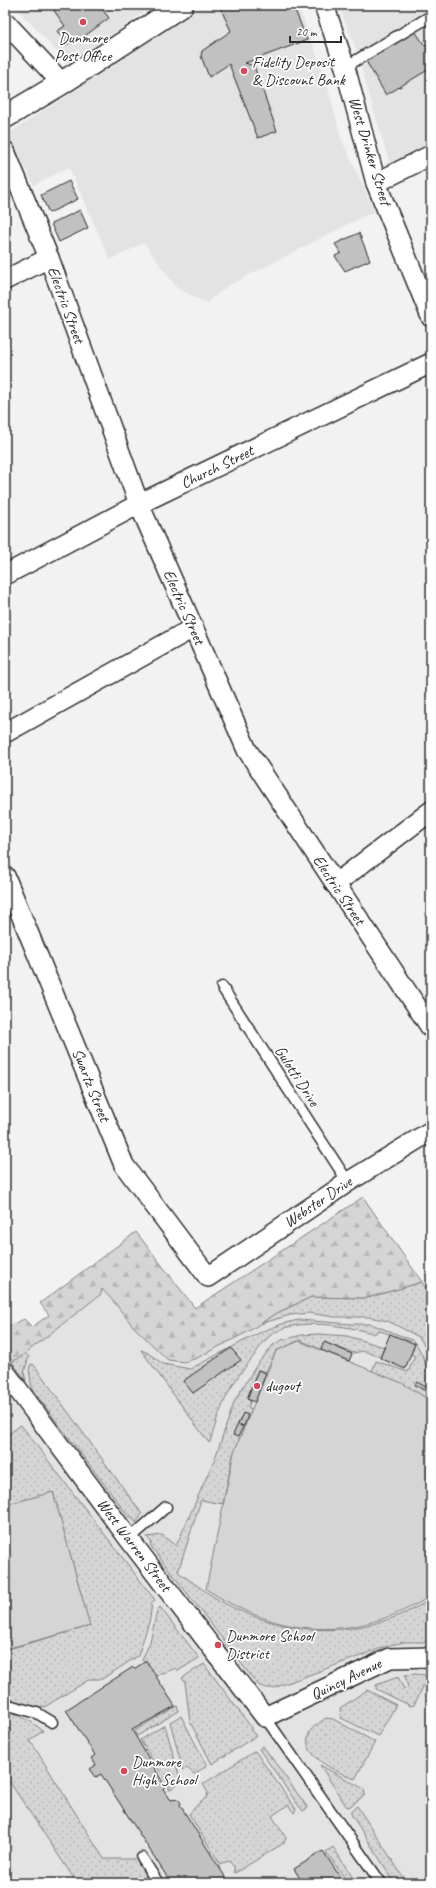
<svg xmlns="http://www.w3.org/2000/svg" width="436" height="1888" viewBox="0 0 436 1888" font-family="Caveat,sans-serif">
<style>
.built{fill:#e3e3e3}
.grass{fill:url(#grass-dots);stroke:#808080}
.forest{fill:url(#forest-firs);stroke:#808080}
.garden{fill:#d5d5d5;stroke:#808080}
.building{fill:#c1c1c1;stroke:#2b2b2b}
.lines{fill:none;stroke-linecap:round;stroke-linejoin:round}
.lane-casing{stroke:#2b2b2b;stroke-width:13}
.street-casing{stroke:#2b2b2b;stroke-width:22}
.primary-casing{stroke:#2b2b2b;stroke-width:25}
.lane{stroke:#fff;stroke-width:10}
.street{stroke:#fff;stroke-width:19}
.primary{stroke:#fff;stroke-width:22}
.poi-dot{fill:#d1495b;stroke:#fff;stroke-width:1.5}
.labels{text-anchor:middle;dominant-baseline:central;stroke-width:3.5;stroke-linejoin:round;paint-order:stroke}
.poi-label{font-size:16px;fill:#2b2b2b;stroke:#fff;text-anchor:start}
.street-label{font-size:16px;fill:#2b2b2b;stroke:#fff}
</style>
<defs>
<pattern id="grass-dots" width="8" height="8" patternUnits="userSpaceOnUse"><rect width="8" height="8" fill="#d5d5d5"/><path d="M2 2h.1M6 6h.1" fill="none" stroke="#b7b7b7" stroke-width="1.8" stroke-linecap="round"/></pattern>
<pattern id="forest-firs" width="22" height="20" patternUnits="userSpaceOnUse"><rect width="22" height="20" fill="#d5d5d5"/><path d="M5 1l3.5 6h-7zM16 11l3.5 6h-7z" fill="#b7b7b7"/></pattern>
</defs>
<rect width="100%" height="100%" fill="#f2f2f2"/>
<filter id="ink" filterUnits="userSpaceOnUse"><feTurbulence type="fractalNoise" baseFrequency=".025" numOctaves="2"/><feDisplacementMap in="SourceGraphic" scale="8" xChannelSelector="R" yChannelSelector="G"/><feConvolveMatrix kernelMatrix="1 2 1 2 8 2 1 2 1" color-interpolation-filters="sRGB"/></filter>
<g filter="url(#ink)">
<!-- built -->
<g class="built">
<polygon points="13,5 155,5 69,64"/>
<polygon points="205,5 298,5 326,80 341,138 375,212 362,217 228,286 206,303 177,288 144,243 110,260 69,167 34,185 8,134"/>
<polygon points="338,5 431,5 431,142 390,165 354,44"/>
<polygon points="363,1197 431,1296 431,1883 5,1883 5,1328 24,1319 32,1327 49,1315 40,1303 136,1232 195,1308"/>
</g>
<!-- grass -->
<g class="grass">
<polygon points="422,1282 431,1296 431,1356 419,1337 388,1321 369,1317 334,1317 309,1313 290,1315 260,1324 277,1313 311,1297 367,1298"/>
<path d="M 299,1320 L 351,1324 L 371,1324 L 412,1340 L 417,1345 L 424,1359 L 431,1381 L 431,1401 L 403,1384 L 372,1371 L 376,1361 L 408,1372 L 415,1356 L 411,1354 L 415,1344 L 378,1330 L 375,1334 C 349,1326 298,1317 274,1333 C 263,1340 258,1351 250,1361 C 228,1388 220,1408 210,1442 L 209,1443 L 141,1350 L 148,1353 L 163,1364 L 190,1369 L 263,1331 L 285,1323 Z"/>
<path d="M 318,1334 L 347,1336 L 384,1347 L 380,1357 L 364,1351 L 353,1353 L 324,1342 L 320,1349 L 300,1340 L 276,1351 L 266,1372 L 258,1370 L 247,1399 L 251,1401 L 248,1407 L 252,1409 L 233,1455 L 223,1504 L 201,1500 L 178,1572 C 194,1583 209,1595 226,1604 C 294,1639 366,1639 431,1599 L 431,1642 L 405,1642 L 390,1645 L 274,1688 C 265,1689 259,1687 254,1680 L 150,1545 L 152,1543 L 147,1537 L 162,1535 L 176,1546 L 215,1458 L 235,1400 L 256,1366 L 273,1345 L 282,1340 L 302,1335 Z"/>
<polygon points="25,1353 29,1357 24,1372 26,1381 12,1362"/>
<polygon points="31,1364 34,1365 142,1514 136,1523 131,1516 129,1517 32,1389 29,1369"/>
<polygon points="21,1425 155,1600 152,1602 150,1619 138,1656 102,1679 90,1679 46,1706 34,1710 5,1698 5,1650 90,1626 53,1492 5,1505 6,1436"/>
<polygon points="160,1607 199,1658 178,1671 176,1668 164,1673 162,1672 157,1676 146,1660 143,1661 142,1660 150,1642 157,1611"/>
<polygon points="204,1664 251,1727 251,1730 256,1736 212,1764 190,1722 185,1682 182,1678"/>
<polygon points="415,1674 425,1675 427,1679 414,1705 411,1706 376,1689 376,1685 398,1677 404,1689 408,1688 405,1675"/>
<polygon points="367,1690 396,1705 378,1736 341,1718 340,1708"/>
<polygon points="177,1706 179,1711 137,1736 134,1731"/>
<path d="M 5,1711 C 20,1714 31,1721 43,1731 L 30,1740 L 104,1859 L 136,1859 L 149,1883 L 77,1883 L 5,1775 Z"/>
<polygon points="181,1716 207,1766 194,1774 187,1768 183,1770 170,1722"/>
<path d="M 326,1718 L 333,1719 L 375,1742 L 355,1779 C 338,1773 295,1754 311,1730 C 314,1726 321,1722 326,1718 Z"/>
<polygon points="165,1725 181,1782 169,1790 169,1786 140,1740"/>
<polygon points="263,1746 308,1808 303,1811 298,1805 259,1749"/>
<polygon points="255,1751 296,1809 294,1813 288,1805 272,1816 286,1838 284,1843 235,1873 234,1867 229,1861 220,1864 189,1814 201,1801 206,1798 208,1793 203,1784"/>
<polygon points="320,1765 364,1789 365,1795 349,1807 346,1806"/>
<polygon points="357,1806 407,1883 395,1883 351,1814 351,1811"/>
<polygon points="333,1847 356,1883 348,1883 326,1852"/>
</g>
<!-- forest -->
<polygon class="forest" points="363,1197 422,1282 367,1298 311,1297 277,1313 249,1331 197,1358 185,1362 168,1360 133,1326 113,1301 102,1289 101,1294 18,1359 12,1361 5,1350 5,1328 24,1319 32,1327 49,1315 40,1303 136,1232 195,1308"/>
<!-- garden -->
<g class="garden">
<path d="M 299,1341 L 402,1383 L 431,1401 L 431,1596 C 353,1643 281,1638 206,1589 L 234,1452 L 276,1351 Z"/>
<polygon points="53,1492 90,1626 5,1649 5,1505"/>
</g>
<!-- building -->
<g class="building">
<polygon points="50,5 99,5 109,18 78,41 76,38 67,45 57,31 65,26"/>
<polygon points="219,5 293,5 307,40 245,63 254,66 277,131 258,138 229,64 209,77 201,56 202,51 231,31"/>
<polygon points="415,31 425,46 431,42 431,68 386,95 366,61"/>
<polygon points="69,181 78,199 49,213 41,195"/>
<polygon points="80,210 88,228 59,242 51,224"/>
<polygon points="359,233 370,260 345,271 335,256 341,253 335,244"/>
<polygon points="390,1334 415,1344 405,1369 380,1358"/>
<polygon points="324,1342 352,1354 349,1361 321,1350"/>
<polygon points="231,1348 241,1360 193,1393 183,1381"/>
<polygon points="258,1370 266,1373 255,1402 247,1399"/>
<polygon points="417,1382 431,1390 431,1394 415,1385"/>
<polygon points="243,1413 248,1415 244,1426 238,1424"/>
<polygon points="238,1424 243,1427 238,1437 233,1435"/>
<polygon points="146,1661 175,1706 132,1730 165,1786 163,1789 171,1800 178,1799 181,1803 180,1805 229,1883 171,1883 101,1774 96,1777 90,1769 96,1765 91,1758 95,1755 66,1710 133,1667 134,1669"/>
<polygon points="323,1851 344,1883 303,1883 294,1869"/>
</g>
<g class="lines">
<!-- lane casing -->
<g class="lane-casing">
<g id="lane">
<polyline points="345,67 431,16"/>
<polyline points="222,987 348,1182"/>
<polyline points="129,1539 166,1507"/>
<polyline points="5,1704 37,1713 52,1722"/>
<polyline points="265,1717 381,1883"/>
<polyline points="142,1858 158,1883"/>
</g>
</g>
<!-- street casing -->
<g class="street-casing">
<g id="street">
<polyline points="324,5 345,67 376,183 431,317"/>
<polyline points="5,22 62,83"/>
<polyline points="5,151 49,258 139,504 247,750 431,1028"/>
<polyline points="376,183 431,155"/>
<polyline points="5,280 49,258"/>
<polyline points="5,575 139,504 431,363"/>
<polyline points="5,733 193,628"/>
<polyline points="5,876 124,1165 208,1277 348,1182 431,1131"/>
<polyline points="335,884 431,811"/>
<polyline points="5,1372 129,1539 265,1717 390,1658 431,1657"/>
</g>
</g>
<!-- primary casing -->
<g class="primary-casing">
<polyline id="primary" points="5,117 62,83 182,5"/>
</g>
<!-- lane -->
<use href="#lane" class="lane"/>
<!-- street -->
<use href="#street" class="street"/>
<!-- primary -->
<use href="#primary" class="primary"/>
</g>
</g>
<!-- markers -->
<g class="poi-dot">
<circle cx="83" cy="22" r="4"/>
<circle cx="244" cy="71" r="4"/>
<circle cx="257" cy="1386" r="4"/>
<circle cx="218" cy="1645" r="4"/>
<circle cx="124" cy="1771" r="4"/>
</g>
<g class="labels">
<!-- poi labels -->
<g class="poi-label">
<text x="83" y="38" text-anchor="middle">Dunmore<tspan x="83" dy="18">Post Office</tspan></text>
<text x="252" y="62">Fidelity Deposit<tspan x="252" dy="18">&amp; Discount Bank</tspan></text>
<text x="265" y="1386">dugout</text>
<text x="226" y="1636">Dunmore School<tspan x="226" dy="18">District</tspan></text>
<text x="132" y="1762">Dunmore<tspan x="132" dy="18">High School</tspan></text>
</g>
<!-- street labels -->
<g class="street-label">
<text transform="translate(370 151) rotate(73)">West Drinker Street</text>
<text transform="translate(66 305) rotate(70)">Electric Street</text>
<text transform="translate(217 467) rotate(-26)">Church Street</text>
<text transform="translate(184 607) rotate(66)">Electric Street</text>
<text transform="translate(339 890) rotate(56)">Electric Street</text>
<text transform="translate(297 1076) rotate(57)">Gulotti Drive</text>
<text transform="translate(91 1085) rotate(68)">Swartz Street</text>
<text transform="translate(318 1202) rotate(-34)">Webster Drive</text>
<text transform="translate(134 1545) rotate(53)">West Warren Street</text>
<text transform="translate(346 1679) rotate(-26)">Quincy Avenue</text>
</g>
</g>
<!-- margin -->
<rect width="436" height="1888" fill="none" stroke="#fff" stroke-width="20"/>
<rect x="10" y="10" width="416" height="1868" fill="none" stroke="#2b2b2b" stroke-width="1.5" filter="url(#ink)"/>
<!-- scale -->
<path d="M290 36v6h51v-6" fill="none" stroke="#2b2b2b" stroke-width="2"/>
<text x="296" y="36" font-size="12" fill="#2b2b2b" stroke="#ffffff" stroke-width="3" paint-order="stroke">20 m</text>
</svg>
